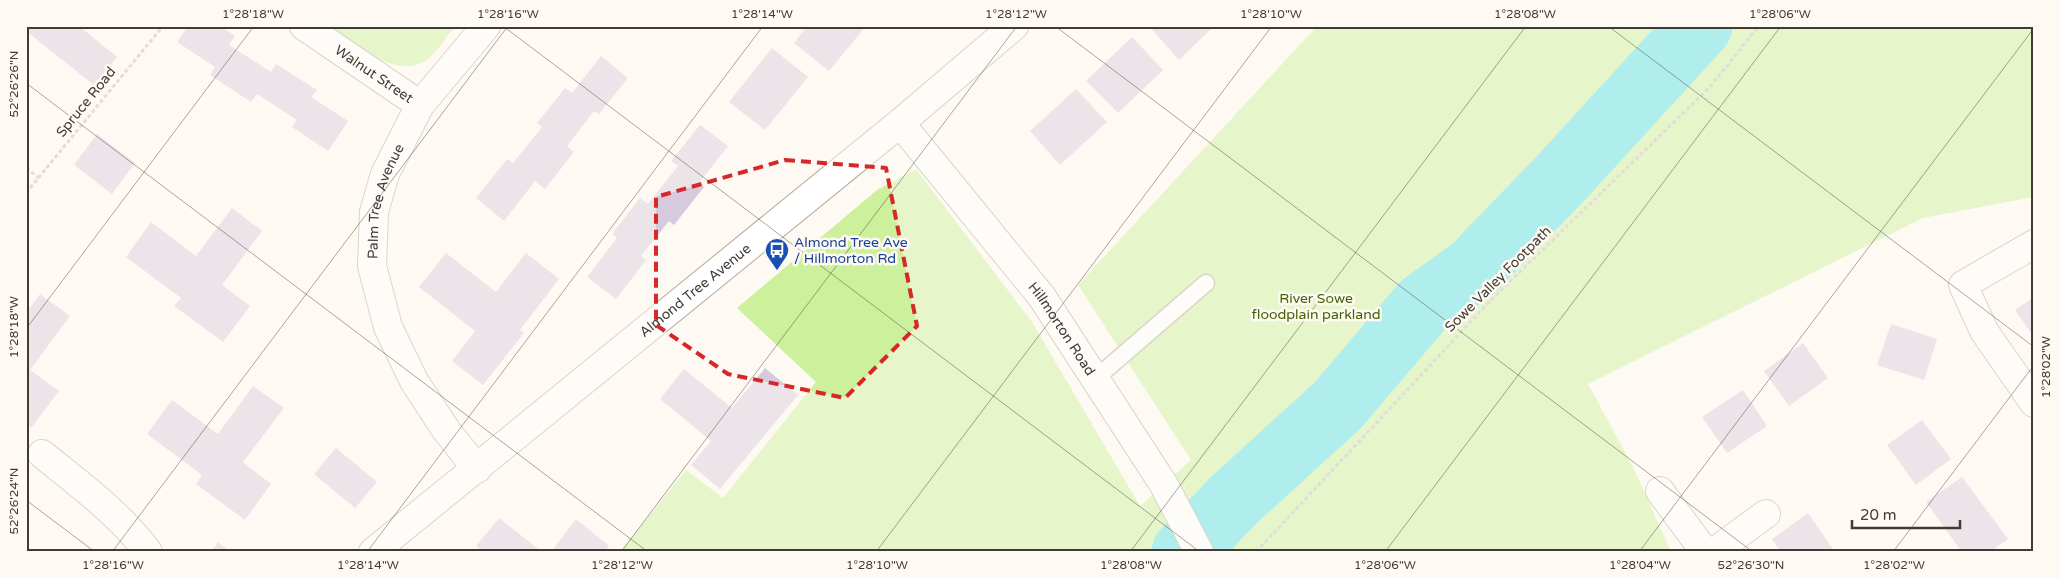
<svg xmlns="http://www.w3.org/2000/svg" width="2060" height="578" viewBox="0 0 2060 578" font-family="'Varela Round',sans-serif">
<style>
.green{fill:#ccf09c}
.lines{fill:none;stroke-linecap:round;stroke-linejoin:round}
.river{stroke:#53e0e6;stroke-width:65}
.building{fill:#d5cbdd}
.lane-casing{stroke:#b3aa99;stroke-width:19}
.street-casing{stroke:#b3aa99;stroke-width:30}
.path{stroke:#c1bdb6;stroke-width:3;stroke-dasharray:4 2.5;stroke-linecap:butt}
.lane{stroke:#fff;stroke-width:16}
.street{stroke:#fff;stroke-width:28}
.marked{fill:none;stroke:#d62828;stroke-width:4;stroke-dasharray:10 6;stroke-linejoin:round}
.ticks{fill:none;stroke:#403c35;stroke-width:1;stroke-opacity:0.45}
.labels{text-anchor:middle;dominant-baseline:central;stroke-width:5;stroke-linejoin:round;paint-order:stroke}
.street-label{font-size:14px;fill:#403c35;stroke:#fefaf3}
.transit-label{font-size:14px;fill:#164399;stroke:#fefaf3;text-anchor:start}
.park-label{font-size:14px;fill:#446200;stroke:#fefaf3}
.neatline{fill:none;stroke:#403c35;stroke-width:2}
.ticks-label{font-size:12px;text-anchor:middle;fill:#403c35}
</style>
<rect width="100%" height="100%" fill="#fefaf3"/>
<!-- green -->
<g class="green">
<path d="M 329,26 L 455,26 C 446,37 437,53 425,61 C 395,80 352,42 329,26 Z"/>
<polygon points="1317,26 2034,26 2034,197 1923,218 1588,384 1634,469 1671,552 620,552 686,470 723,498 816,382 737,308 877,190 916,169 1032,322 1140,506 1191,460 1078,285"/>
</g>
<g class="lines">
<!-- river -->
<polyline class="river" points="1184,552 1234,500 1338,405 1423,305 1473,269 1561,178 1700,26"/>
</g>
<!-- building -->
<g class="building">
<polygon points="26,26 79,26 117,57 94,85 26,31"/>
<polygon points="188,26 220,26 235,36 229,45 271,72 276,64 317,90 311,97 348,121 328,151 292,127 297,120 257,94 251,102 210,75 215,67 177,42"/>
<polygon points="807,26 866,26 829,71 794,43"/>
<polygon points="1149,26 1214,26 1179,60"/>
<polygon points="1132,37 1163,70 1118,113 1086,81"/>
<polygon points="772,48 808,77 765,130 729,102"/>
<polygon points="601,56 628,78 599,114 594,111 567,146 574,152 545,189 535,181 504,221 476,198 507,159 513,163 542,127 537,123 565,88 572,93"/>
<polygon points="1076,89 1107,122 1060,165 1030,131"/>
<polygon points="700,125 728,146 699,183 704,187 674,225 669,221 641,256 646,260 616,299 587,277 617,238 612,234 640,198 648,204 678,166 671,161"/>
<polygon points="97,134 135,163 112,194 74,165"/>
<polygon points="232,208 262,231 222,285 250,306 223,342 174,306 181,298 126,257 151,222 196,256"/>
<polygon points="446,253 496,292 526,253 559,279 520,330 524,333 483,385 452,361 475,331 419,287"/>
<polygon points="40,294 70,316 30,370 59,391 31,428 26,424 26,313"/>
<polygon points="2034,297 2034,337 2015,310"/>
<polygon points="1891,324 1937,339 1924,380 1877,365"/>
<polygon points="1803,343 1828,378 1789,406 1764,371"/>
<polygon points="765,368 798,395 720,489 691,465 711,441 660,399 684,369 732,408"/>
<polygon points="253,386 284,408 243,462 271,484 245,520 196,484 202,475 147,434 172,400 218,434"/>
<polygon points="1743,390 1767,426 1727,453 1702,417"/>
<polygon points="1922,420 1951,459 1916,485 1887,445"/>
<polygon points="336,448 377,482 355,508 314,474"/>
<polygon points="1962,477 2008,539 1990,552 1962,552 1926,502"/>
<polygon points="1808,513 1822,533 1835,552 1781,552 1772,539"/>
<polygon points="499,518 542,552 483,552 476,546"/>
<polygon points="576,519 609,546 605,552 551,552"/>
<polygon points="218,542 230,552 211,552"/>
</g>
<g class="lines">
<!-- lane casing -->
<g class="lane-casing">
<polyline id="lane" points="1095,379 1206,283"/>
</g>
<!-- street casing -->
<g class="street-casing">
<g id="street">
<path id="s1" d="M 304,26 L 420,105"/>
<path id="s2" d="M 900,123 L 1042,297 L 1164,485 L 1199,552"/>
<polyline points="2034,244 1963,285 1984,331 2034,403"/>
<path d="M 42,454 C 79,484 119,513 148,552"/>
<path id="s3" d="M 477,469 L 446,430 L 414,381 L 388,327 L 372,266 L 374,212 L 385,174 L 420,105 L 486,26"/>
<polyline points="1660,491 1705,552"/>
<path id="s4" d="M 373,552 L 900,123 L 1014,26"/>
<polyline points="1714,552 1766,514"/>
</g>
</g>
<!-- path -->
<g class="path">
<polyline points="26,168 39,178"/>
<polyline points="26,193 163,26"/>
<polyline points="1256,552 1491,300 1709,88 1759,26"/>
</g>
<!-- lane -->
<use href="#lane" class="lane"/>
<!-- street -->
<use href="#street" class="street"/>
</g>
<!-- marked area -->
<path d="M0 0H2060V578H0ZM 785,160 L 886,168 L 917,326 L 845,398 L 728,374 L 656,325 L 656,197 Z" fill="#fefaf3" fill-opacity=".55" fill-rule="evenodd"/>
<path class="marked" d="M 785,160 L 886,168 L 917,326 L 845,398 L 728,374 L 656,325 L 656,197 Z"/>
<!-- ticks -->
<path class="ticks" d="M 503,26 L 1200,552M 1055,26 L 1753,552M 1608,26 L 2034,347M 26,83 L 648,552M 26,329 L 254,26M 26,500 L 95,552M 112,552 L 508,26M 367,552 L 763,26M 621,552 L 1017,26M 876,552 L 1272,26M 1130,552 L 1526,26M 1385,552 L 1781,26M 1639,552 L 2034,28M 1893,552 L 2034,365"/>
<!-- icons -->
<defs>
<g id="bus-pin" transform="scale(1.25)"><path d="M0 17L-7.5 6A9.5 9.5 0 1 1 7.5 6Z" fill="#1a4fb4" stroke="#fefaf3"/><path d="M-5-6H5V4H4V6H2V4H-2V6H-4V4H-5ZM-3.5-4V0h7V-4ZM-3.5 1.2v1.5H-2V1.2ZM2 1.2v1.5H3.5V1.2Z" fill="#fff"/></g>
</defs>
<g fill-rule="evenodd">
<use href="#bus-pin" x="777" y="250"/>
</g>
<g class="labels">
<!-- street labels -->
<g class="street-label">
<text stroke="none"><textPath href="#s1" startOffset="85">Walnut Street</textPath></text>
<text transform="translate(86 102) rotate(-51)">Spruce Road</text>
<text stroke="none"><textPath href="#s3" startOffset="298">Palm Tree Avenue</textPath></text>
<text transform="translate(1498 279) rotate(-45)">Sowe Valley Footpath</text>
<text stroke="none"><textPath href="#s4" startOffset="415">Almond Tree Avenue</textPath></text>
<text stroke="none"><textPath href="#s2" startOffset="262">Hillmorton Road</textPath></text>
</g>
<!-- transit labels -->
<g class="transit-label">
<text x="794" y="242">Almond Tree Ave<tspan x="794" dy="16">/ Hillmorton Rd</tspan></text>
</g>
<!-- park labels -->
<g class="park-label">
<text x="1316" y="298">River Sowe<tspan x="1316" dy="16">floodplain parkland</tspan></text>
</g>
</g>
<!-- border -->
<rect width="2060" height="578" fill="none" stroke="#fefaf3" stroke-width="55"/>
<!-- scale -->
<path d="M1852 520v8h108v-8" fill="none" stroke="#403c35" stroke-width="2.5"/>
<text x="1860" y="520" font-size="15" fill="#403c35" stroke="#fefaf3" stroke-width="4" paint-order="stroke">20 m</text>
<rect x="28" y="28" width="2004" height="522" class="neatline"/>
<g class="ticks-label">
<text x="253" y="18">1°28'18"W</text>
<text x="508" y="18">1°28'16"W</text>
<text x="762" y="18">1°28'14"W</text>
<text x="1016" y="18">1°28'12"W</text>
<text x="1271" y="18">1°28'10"W</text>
<text x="1525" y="18">1°28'08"W</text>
<text x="1780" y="18">1°28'06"W</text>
<text transform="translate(14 84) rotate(-90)" y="4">52°26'26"N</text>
<text transform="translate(14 327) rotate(-90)" y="4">1°28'18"W</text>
<text transform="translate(2046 367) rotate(-90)" y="4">1°28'02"W</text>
<text transform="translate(14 501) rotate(-90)" y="4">52°26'24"N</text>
<text x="113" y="569">1°28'16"W</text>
<text x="368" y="569">1°28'14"W</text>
<text x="622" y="569">1°28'12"W</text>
<text x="877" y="569">1°28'10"W</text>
<text x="1131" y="569">1°28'08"W</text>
<text x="1385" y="569">1°28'06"W</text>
<text x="1640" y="569">1°28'04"W</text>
<text x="1751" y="569">52°26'30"N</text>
<text x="1894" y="569">1°28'02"W</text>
</g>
</svg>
